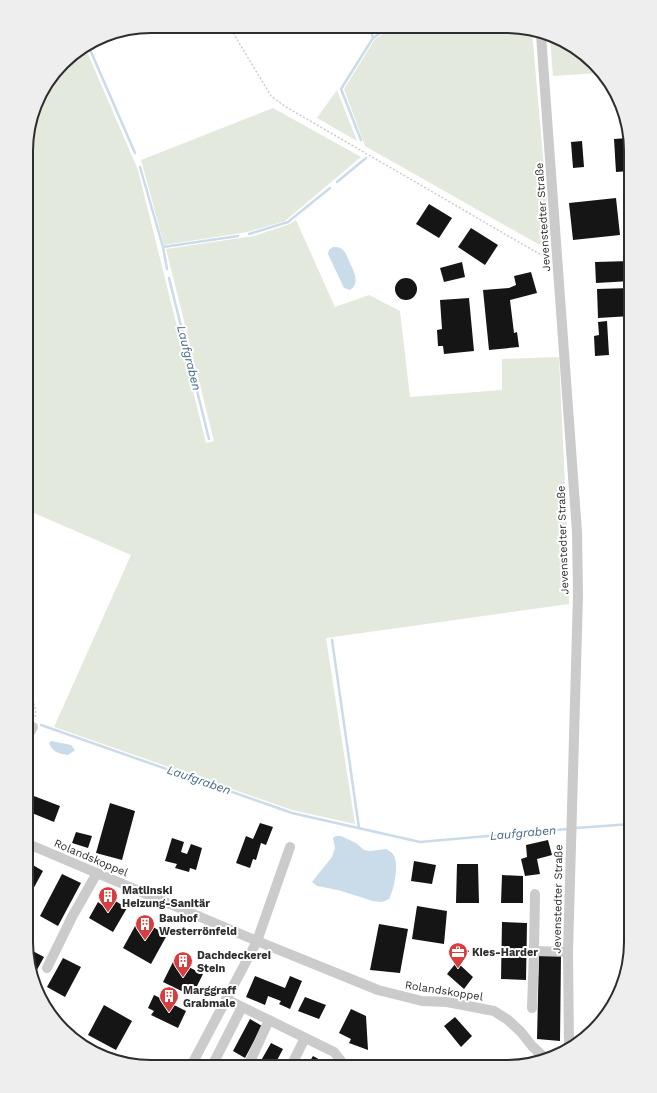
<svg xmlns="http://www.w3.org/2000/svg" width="657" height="1093" viewBox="0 0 657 1093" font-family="'Work Sans',sans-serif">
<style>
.green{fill:#e3eadd}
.water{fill:#cadbe9}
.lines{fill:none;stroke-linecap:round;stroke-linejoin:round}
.stream{stroke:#cadbe9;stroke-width:2.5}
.building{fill:#151515}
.path{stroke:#cbcbcb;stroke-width:1.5;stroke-dasharray:2 2;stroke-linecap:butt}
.minor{stroke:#cbcbcb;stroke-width:10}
.labels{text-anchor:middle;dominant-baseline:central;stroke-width:4;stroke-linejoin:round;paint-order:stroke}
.street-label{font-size:11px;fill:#2e2e2e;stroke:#fff}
.poi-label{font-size:11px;font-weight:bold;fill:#2e2e2e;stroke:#fff;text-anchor:start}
.water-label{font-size:12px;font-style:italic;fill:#42698a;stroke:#fff}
.rim{fill:none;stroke:#2e2e2e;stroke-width:2}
</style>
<rect width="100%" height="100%" fill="#fff"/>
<!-- green -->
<g class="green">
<path d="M 393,27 L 522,27 L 532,31 L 550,237 C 547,243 544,244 538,244 L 365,146 L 344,89 L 375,39 Z"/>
<polygon points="550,39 582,52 598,73 553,76"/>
<polygon points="85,47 138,170 206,443 214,441 166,249 254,236 290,224 296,220 335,307 369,295 400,311 410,397 502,390 502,359 559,357 568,548 569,604 326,638 355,824 292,810 54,727 131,555 27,510 27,135 39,96 68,57"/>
<polygon points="337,90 357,141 317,118"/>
<polygon points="273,108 361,157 285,221 248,232 164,245 141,160"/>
</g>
<!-- water -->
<g class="water">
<path d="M 333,247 C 336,247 339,247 342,249 C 346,252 347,257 349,261 C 353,270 361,283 350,290 L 344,288 L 328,254 L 329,250 Z"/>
<path d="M 51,741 L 71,745 L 75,750 L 68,755 C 60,754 52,752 49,743 Z"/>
<path d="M 336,836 L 341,836 L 356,843 L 364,850 L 370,851 L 386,849 C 390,851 394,854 395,858 C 398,869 394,890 389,899 L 382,902 L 373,901 L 338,890 L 317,886 L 312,882 L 332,857 L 335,848 L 333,838 Z"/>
</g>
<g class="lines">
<!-- stream -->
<g class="stream">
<polyline points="373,38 389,27"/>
<polyline points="88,45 135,153"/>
<polyline points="361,140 341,89 373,38 370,27"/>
<polyline points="140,167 163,247 167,269"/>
<polyline points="337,182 366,158"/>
<polyline points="249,234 288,222 330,188"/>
<polyline points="163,247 238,236"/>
<polyline points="169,278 209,439"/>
<polyline points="332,640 359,828"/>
<polyline points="41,725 292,813 420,842 568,829"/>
<polyline points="576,828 631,824"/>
</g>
</g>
<!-- building -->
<g class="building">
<polygon points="628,138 630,171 616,172 614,139"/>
<polygon points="582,141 584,167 573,168 571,142"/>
<polygon points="616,198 620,235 573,240 569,203"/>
<polygon points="429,204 452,218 439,238 416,224"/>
<polygon points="471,228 498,245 485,265 458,247"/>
<polygon points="631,261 631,281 596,283 595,262"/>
<polygon points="462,262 465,277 444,282 440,268"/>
<polygon points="531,272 537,293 510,300 514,333 517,332 519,347 489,350 483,290 509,288 516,285 514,276"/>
<circle cx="406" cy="289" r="11"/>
<polygon points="631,288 631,316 598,318 597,289"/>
<polygon points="469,298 474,351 444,354 443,346 438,346 437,330 442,329 440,300"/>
<polygon points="607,321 609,355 595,356 594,336 599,335 598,322"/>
<polygon points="629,729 631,729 631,745 628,745"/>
<polygon points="26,793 60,806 54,822 27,811 26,814"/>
<polygon points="110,803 135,811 122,860 96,853"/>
<polygon points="260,823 273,827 266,845 261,843 256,860 253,859 250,868 236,863 246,836 253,839"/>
<polygon points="76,832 92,836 88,848 72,843"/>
<polygon points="172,838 184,842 181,852 187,854 191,844 202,848 196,870 190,868 189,872 175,868 177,864 165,861"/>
<polygon points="548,840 552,855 537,859 540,874 525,876 521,859 527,857 526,845"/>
<polygon points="26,861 43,871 26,902"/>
<polygon points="414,861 436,865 432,884 411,881"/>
<polygon points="457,864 478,864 479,903 456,903"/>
<polygon points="62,874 81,883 58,926 40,916"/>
<polygon points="502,875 523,876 523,903 501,903"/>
<polygon points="107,896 127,908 113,932 89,918 98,902 102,905"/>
<polygon points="417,906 447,911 444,944 412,939"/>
<polygon points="139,919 167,935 151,964 123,948"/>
<polygon points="502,922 527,923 526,980 501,979"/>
<polygon points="379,924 408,929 400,973 370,970"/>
<polygon points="462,946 469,951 459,964 473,977 464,989 447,974 456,963 452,960"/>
<polygon points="27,948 44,957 33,977 29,956"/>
<polygon points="539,956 561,956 560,1041 537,1039"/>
<polygon points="63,958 81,967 65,997 47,987"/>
<polygon points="174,960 203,974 192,996 163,982"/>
<polygon points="255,976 285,988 290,976 302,981 290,1009 279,1004 281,1001 268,996 265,1005 246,997"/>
<polygon points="154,995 186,1011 178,1028 151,1015 154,1011 148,1008"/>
<polygon points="305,997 326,1005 319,1019 298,1011"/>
<polygon points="104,1005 132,1021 116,1050 88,1035"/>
<polygon points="351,1009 366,1016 368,1050 349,1043 351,1039 339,1033"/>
<polygon points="455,1017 472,1036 461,1047 444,1026"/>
<polygon points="250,1019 262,1026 245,1058 233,1051"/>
<polygon points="271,1043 283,1049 274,1066 258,1066"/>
<polygon points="313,1056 333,1067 307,1066"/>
</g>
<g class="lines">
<!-- path -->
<g class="path">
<polyline points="229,26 271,96 286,107 548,259"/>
<path d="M 26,694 C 34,703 37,706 35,719"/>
</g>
<!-- minor -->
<g class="minor">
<polyline points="541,35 577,532 578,595 568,952 569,1046"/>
<polyline points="26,739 33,727"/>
<polyline points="26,843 257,941 378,990 422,1001 447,1002 494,1011 508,1020 521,1032 532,1046 546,1059"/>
<polyline points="535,894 534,951 568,952"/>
<polyline points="47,968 72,917 97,873"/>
<polyline points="226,999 334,1052 342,1062 344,1067"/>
<polyline points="532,1008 534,951"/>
<polyline points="191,1066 257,941 290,847"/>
<polyline points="212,1066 242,1007"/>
<polyline points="248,1066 269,1020"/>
<polyline points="291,1066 305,1038"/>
</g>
</g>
<!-- icons -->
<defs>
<g id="building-pin" transform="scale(1)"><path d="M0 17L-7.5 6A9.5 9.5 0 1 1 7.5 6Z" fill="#d73e3f" stroke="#fff"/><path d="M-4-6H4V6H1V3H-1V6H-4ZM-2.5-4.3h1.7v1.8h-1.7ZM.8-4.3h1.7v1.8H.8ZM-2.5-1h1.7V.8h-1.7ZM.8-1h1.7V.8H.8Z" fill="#fff"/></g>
<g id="office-pin" transform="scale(1)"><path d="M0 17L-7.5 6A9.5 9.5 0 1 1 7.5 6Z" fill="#d73e3f" stroke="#fff"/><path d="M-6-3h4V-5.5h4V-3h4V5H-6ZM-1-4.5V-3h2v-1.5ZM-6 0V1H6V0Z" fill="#fff"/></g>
</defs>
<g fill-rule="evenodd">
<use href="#building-pin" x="108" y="896"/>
<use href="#building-pin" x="145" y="924"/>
<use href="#office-pin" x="458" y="952"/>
<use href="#building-pin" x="183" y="961"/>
<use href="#building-pin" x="169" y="996"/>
</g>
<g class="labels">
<!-- street labels -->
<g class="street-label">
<text transform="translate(543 217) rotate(-94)">Jevenstedter Straße</text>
<text transform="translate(563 540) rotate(-92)">Jevenstedter Straße</text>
<text transform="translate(91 858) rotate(23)">Rolandskoppel</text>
<text transform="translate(558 899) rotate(-89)">Jevenstedter Straße</text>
<text transform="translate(444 991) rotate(9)">Rolandskoppel</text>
</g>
<!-- poi labels -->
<g class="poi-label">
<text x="122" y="890">Matlinski<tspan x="122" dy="13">Heizung-Sanitär</tspan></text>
<text x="159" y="918">Bauhof<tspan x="159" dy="13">Westerrönfeld</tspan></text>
<text x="472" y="952">Kies-Harder</text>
<text x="197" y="955">Dachdeckerei<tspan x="197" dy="13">Stein</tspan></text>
<text x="183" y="990">Marggraff<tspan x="183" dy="13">Grabmale</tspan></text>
</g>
<!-- water labels -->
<g class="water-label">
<text transform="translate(189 358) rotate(76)">Laufgraben</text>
<text transform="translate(199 780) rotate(19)">Laufgraben</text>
<text transform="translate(523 833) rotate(-5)">Laufgraben</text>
</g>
</g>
<!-- crop -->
<path d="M0 0H657V1093H0ZM151 33H506A118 118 0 0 1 624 151V942A118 118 0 0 1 506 1060H151A118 118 0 0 1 33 942V151A118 118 0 0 1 151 33Z" fill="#eee" fill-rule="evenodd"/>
<path class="rim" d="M151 33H506A118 118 0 0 1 624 151V942A118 118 0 0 1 506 1060H151A118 118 0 0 1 33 942V151A118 118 0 0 1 151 33Z"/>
</svg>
